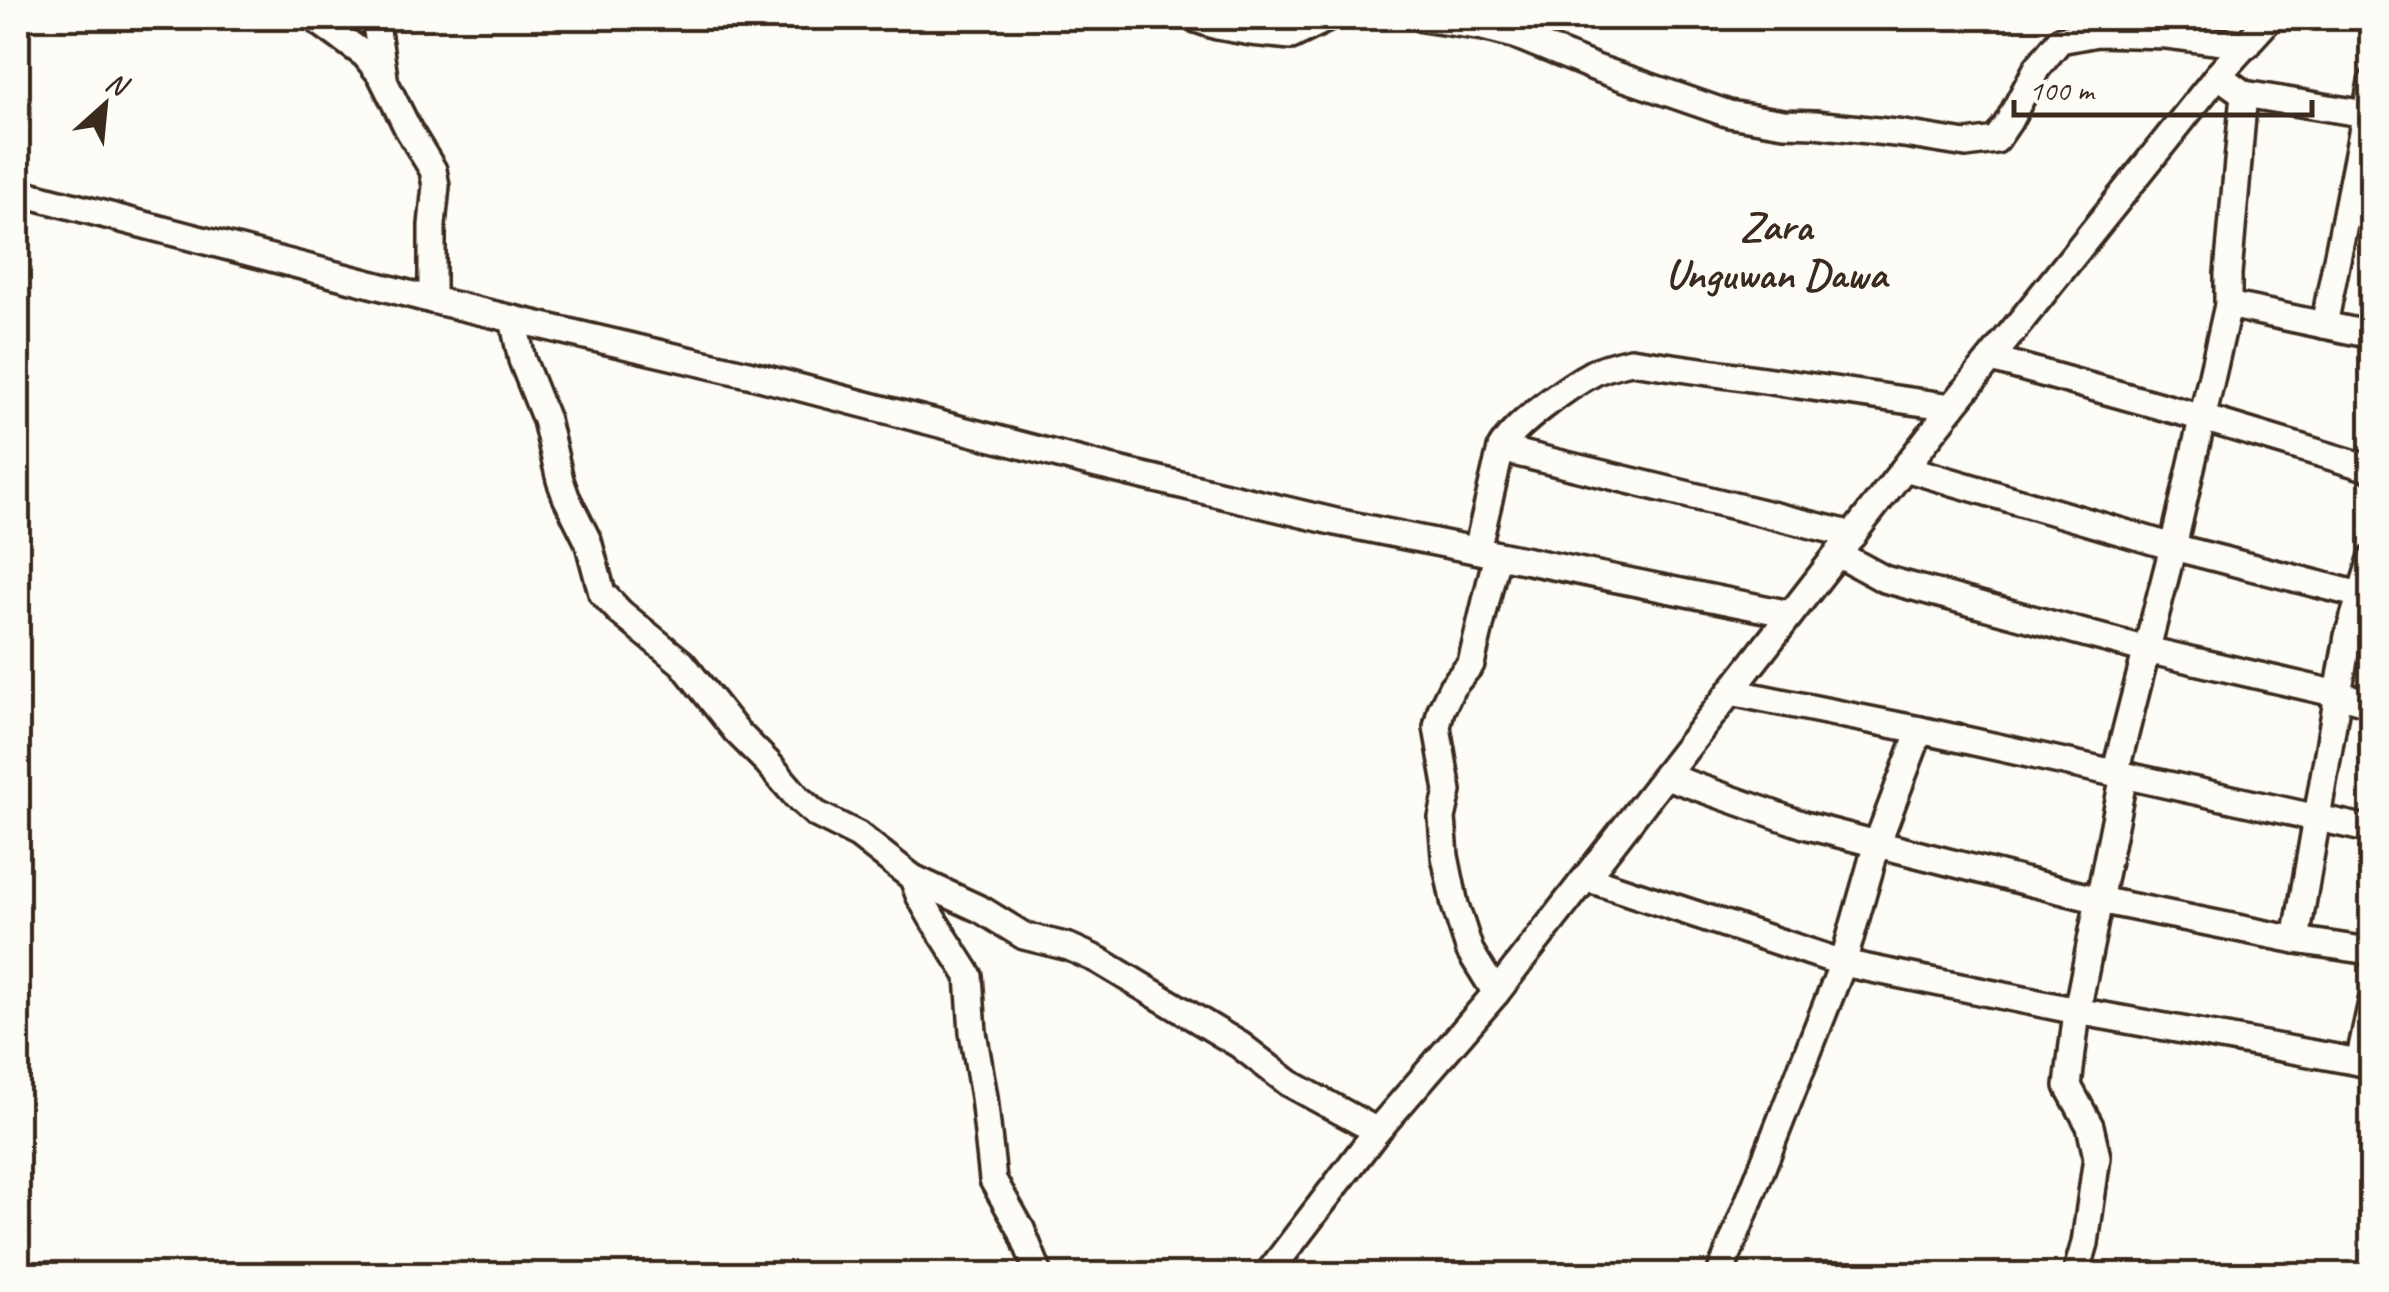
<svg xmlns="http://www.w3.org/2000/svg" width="2389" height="1292" viewBox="0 0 2389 1292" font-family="Caveat,sans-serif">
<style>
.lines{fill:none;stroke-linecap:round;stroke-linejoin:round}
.minor-casing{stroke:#3b2a1e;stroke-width:32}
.minor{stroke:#fdfcf7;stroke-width:25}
.labels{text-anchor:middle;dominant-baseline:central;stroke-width:9;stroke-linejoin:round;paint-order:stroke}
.neighbourhood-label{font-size:42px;font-weight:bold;fill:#3b2a1e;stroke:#fdfcf7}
</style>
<rect width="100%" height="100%" fill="#fdfcf7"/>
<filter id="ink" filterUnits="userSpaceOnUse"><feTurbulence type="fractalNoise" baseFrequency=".01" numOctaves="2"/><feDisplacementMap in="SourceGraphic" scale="20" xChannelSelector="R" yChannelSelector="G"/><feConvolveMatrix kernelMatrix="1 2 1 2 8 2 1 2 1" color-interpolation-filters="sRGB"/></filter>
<g filter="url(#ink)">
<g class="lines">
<!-- minor casing -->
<g class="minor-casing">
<g id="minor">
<polyline points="314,18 365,55 381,75 408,129 433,170 436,186 432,225 432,300"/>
<polyline points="375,18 384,77"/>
<polyline points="1193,18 1217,26 1251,32 1291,36 1328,18"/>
<polyline points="1422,18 1483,27 1515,35 1596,68 1729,114 1784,123 1815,124 1904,134 1966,144 1996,140 2009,121 2037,68 2060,40 2097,33 2167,35 2247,45"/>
<polyline points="2244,94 2372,115"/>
<polyline points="18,192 432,300 748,374 1093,464 1336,522 1790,614"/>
<polyline points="2228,305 2372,335"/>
<polyline points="513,319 522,360 546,420 560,480 566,497 588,541 602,593 621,613 682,663 736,731 768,763 798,798 816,814 858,835 913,878 982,910 1024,936 1069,947 1098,960 1240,1045 1289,1083 1377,1131"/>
<polyline points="2324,325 2372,82"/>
<polyline points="1992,359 2203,418 2372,469"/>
<polyline points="1501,449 1853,535"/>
<polyline points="1905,468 2173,547 2372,598"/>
<path d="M 1477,550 L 1501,449 C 1512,426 1569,386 1593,373 C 1604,367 1618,364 1631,361 L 1952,407"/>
<polyline points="1838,554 1884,579 2147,650 2338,694 2372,704"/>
<polyline points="1731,692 1920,730 2372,830"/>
<polyline points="2115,773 2173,547 2228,305 2228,274 2244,94 2218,75"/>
<polyline points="1666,776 1804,825 1877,844 2099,900 2296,940 2363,950 2372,954"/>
<polyline points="913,878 919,895 932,918 969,976 973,1032 984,1097 993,1180 1021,1229 1039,1274"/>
<polyline points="1586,878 1843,963 2077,1011 2359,1062 2372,1059"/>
<polyline points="2296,940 2348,636 2372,559"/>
<polyline points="1496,993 1470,951 1455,905 1445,856 1442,818 1448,791 1437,727 1441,710 1452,687 1471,664 1497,555"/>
<polyline points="2359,1062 2372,1002"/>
<polyline points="1268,1274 1377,1131 1496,993 1952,407 2218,75 2270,18"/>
<polyline points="1720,1274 1843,963 1877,844 1920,730"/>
<polyline points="2076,1274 2085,1243 2097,1157 2090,1126 2068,1086 2077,1011 2124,775"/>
</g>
</g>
<!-- minor -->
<use href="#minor" class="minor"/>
</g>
</g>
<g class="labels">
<!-- neighbourhood labels -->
<g class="neighbourhood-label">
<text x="1776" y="226">Zara<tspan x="1776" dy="48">Unguwan Dawa</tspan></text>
</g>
</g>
<!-- margin -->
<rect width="2389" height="1292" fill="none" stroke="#fdfcf7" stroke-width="60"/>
<rect x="30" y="30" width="2329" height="1232" fill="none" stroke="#3b2a1e" stroke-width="4" filter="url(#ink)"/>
<!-- north arrow -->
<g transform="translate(105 105) rotate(27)" stroke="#fdfcf7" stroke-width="8" paint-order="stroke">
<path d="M0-8L18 38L0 25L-18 38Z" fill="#3b2a1e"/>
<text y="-15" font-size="28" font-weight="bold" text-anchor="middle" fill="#3b2a1e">N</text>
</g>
<!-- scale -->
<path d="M2014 100v15h298v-15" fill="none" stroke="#3b2a1e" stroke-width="5"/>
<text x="2029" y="100" font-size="30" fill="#3b2a1e" stroke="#fdfcf7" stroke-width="8" paint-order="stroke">100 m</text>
</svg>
